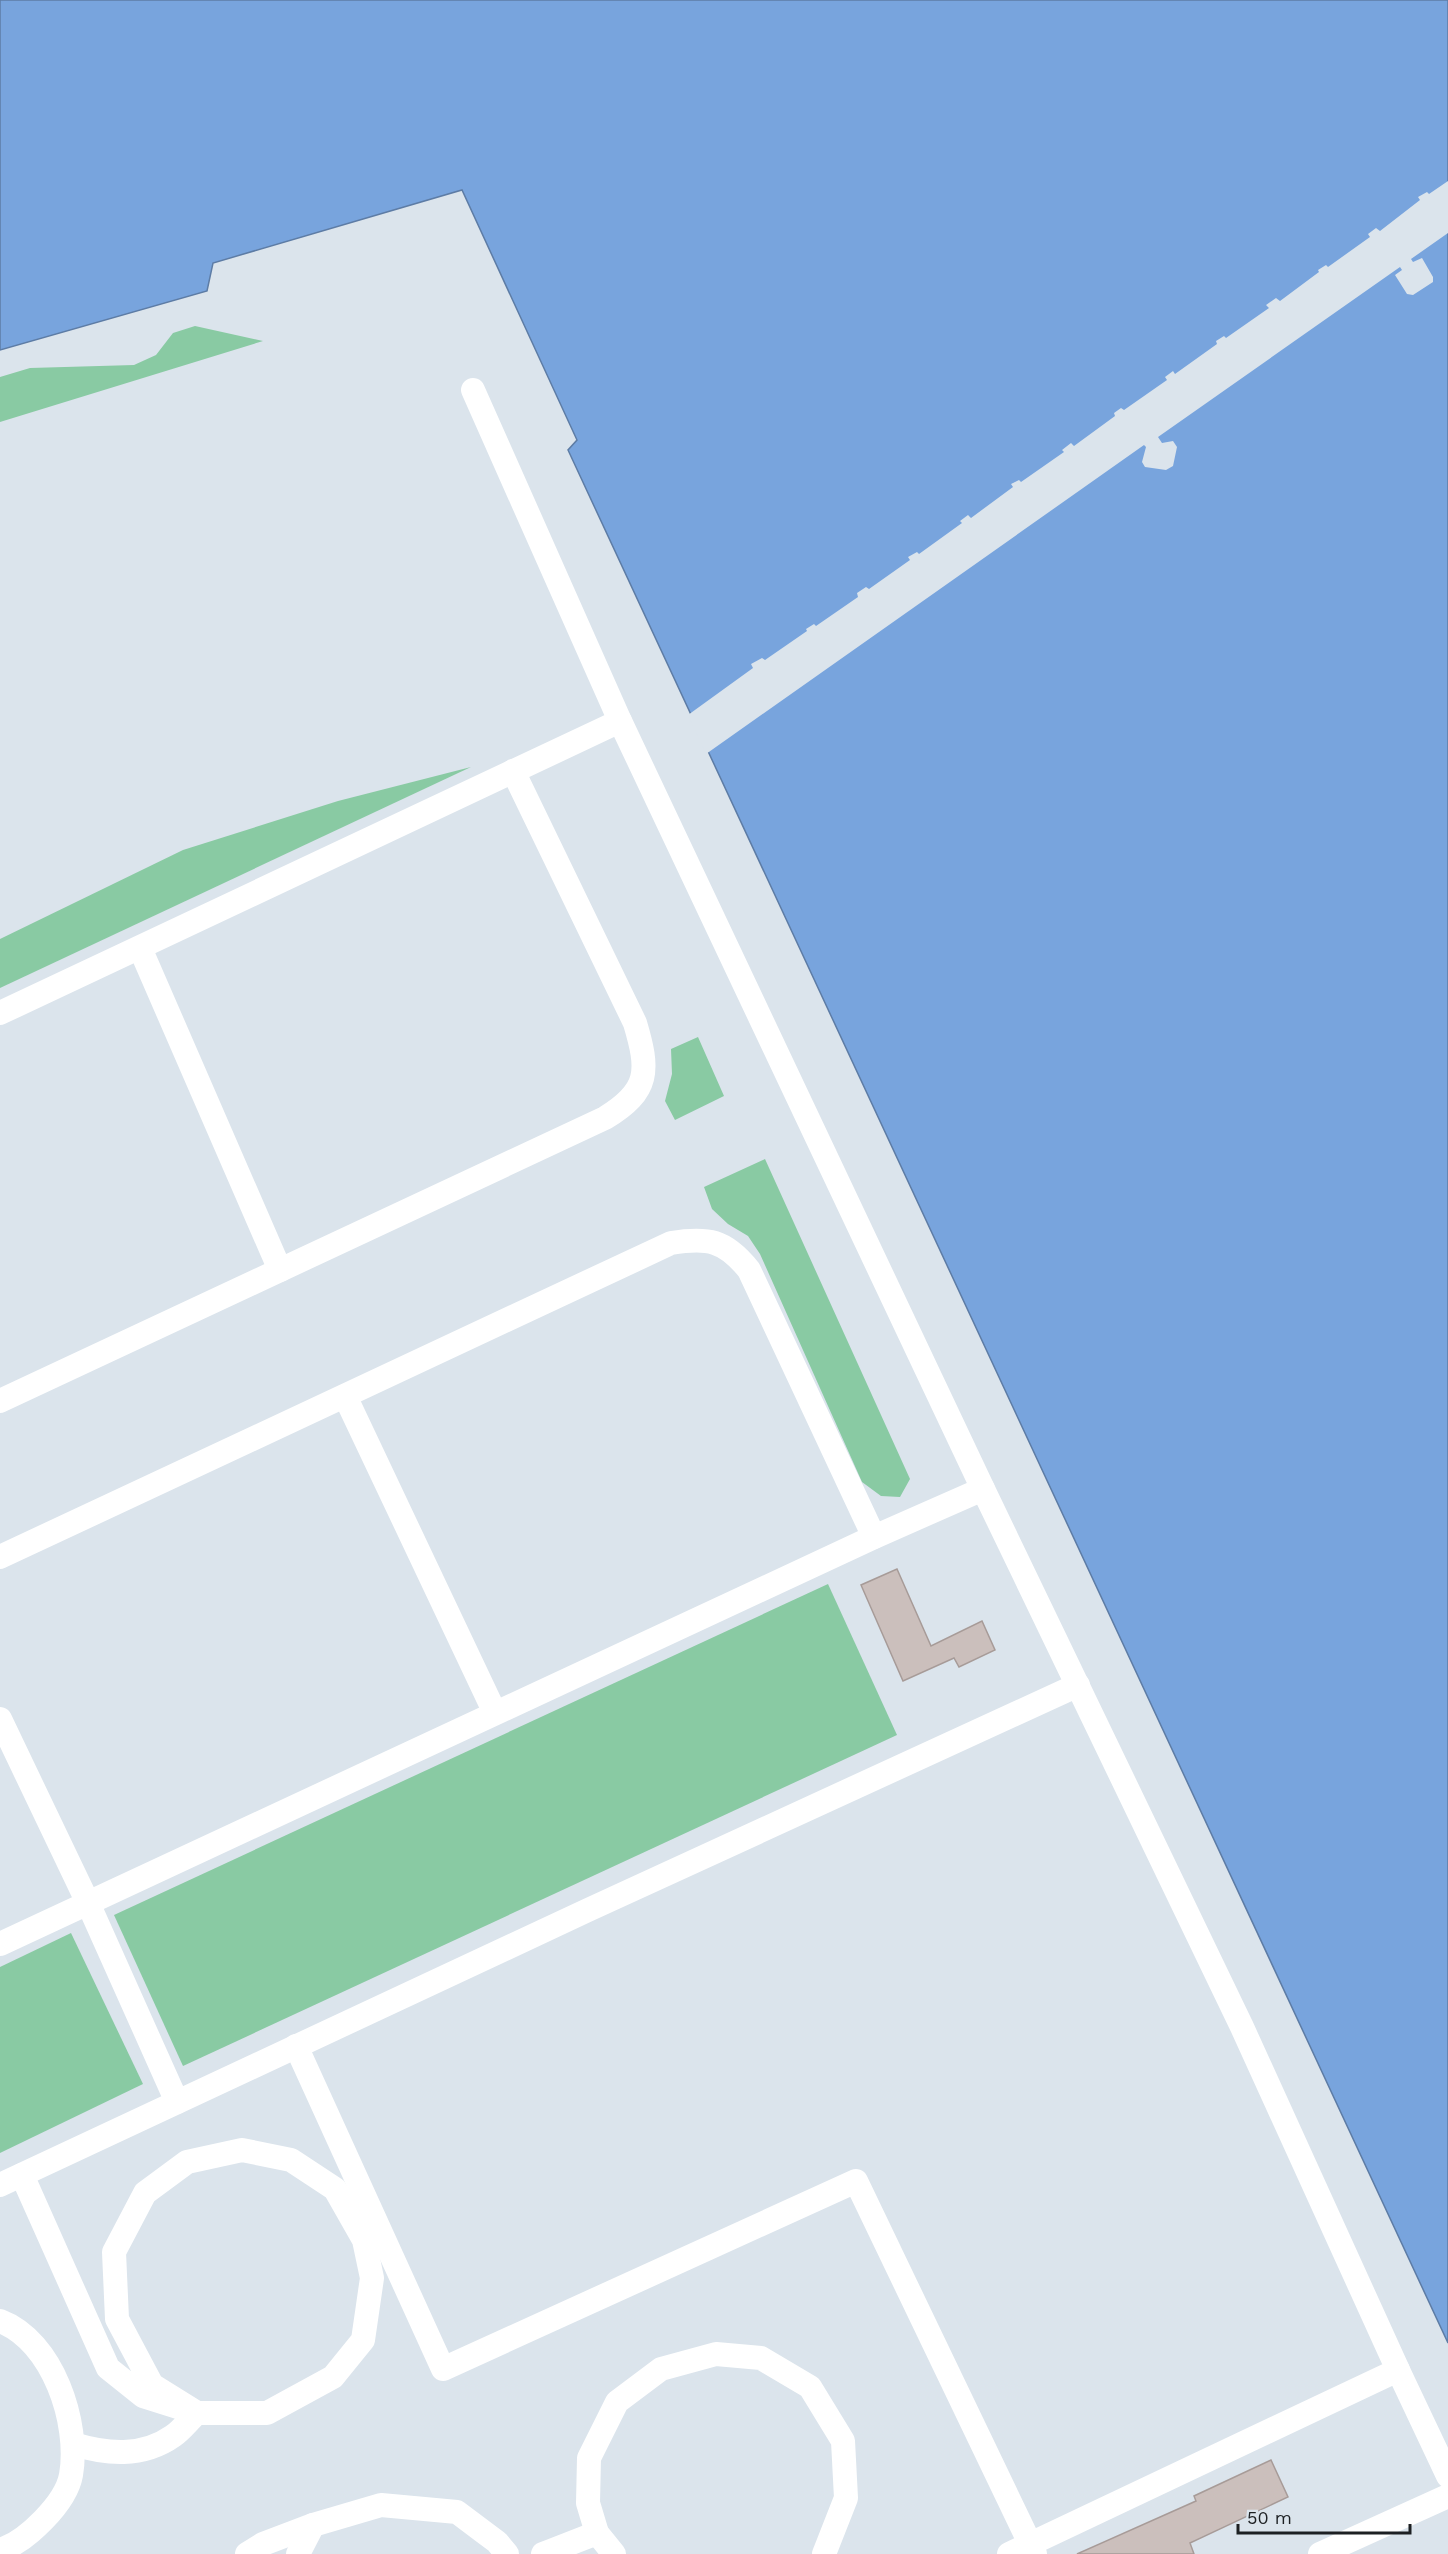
<svg xmlns="http://www.w3.org/2000/svg" width="1448" height="2554" viewBox="0 0 1448 2554" font-family="'Work Sans',sans-serif">
<style>
.green{fill:#89caa3}
.water{fill:#78a4dd;stroke:#5d7ca5;stroke-width:1.5}
.pier{fill:#dbe4ec}
.building{fill:#cbbfbc;stroke:#a79b98;stroke-width:1.5}
.lines{fill:none;stroke-linecap:round;stroke-linejoin:round}
.minor{stroke:#fff;stroke-width:24}
</style>
<rect width="100%" height="100%" fill="#dbe4ec"/>
<!-- green -->
<g class="green">
<polygon points="195,326 263,341 0,422 0,377 30,368 134,365 156,355 173,333"/>
<polygon points="471,767 0,988 0,939 183,850 338,801"/>
<polygon points="698,1037 724,1096 675,1120 665,1101 672,1074 671,1049"/>
<polygon points="765,1159 910,1479 900,1497 881,1496 862,1482 760,1254 748,1236 728,1224 712,1209 704,1187"/>
<polygon points="828,1584 897,1735 183,2066 114,1915"/>
<polygon points="71,1933 143,2084 0,2153 0,1967"/>
</g>
<!-- water -->
<polygon class="water" points="0,0 1448,0 1448,2343 568,450 577,440 462,190 213,263 207,291 0,350"/>
<!-- pier -->
<polygon class="pier" points="1448,181 1448,233 1411,259 1413,262 1422,258 1433,277 1433,282 1413,295 1407,294 1395,275 1402,270 1400,267 1158,437 1162,443 1173,441 1177,447 1173,466 1166,470 1145,467 1142,462 1146,447 1144,445 706,754 688,715 753,668 751,664 762,658 765,660 807,631 806,629 814,624 816,626 858,597 857,593 866,587 869,589 910,560 908,557 917,552 919,554 962,523 960,521 968,515 971,518 1013,487 1011,484 1019,480 1021,482 1064,452 1062,450 1071,443 1074,446 1115,416 1114,413 1121,408 1124,410 1167,380 1165,377 1173,371 1175,374 1217,344 1216,341 1224,336 1226,338 1269,308 1266,305 1276,298 1280,301 1319,272 1318,270 1326,265 1328,267 1370,237 1368,234 1376,228 1380,231 1420,200 1418,197 1427,192 1429,194"/>
<!-- building -->
<g class="building">
<polygon points="897,1569 931,1646 982,1621 995,1650 959,1667 954,1658 903,1681 861,1585"/>
<polygon points="1271,2460 1288,2497 1190,2543 1194,2554 1077,2554 1196,2501 1194,2496"/>
</g>
<g class="lines">
<!-- minor -->
<g class="minor">
<polyline points="473,390 620,721 983,1489 1242,2027 1398,2370 1009,2554"/>
<polyline points="140,948 280,1270"/>
<polyline points="0,1013 620,721"/>
<polyline points="345,1396 495,1713"/>
<path d="M 0,1401 L 605,1118 C 650,1091 649,1070 635,1023 L 513,771"/>
<path d="M 0,1557 L 671,1243 C 708,1237 725,1240 749,1270 L 874,1537"/>
<polyline points="0,1719 88,1903 177,2102"/>
<polyline points="0,1944 874,1537 983,1489"/>
<polyline points="296,2046 443,2369 856,2181 1035,2554"/>
<path d="M 22,2175 L 108,2368 L 143,2396 L 197,2413 L 267,2413 L 333,2377 L 363,2340 L 372,2278 L 364,2240 L 335,2189 L 291,2160 L 242,2150 L 187,2162 L 145,2193 L 114,2252 L 117,2319 L 152,2385 L 197,2413 C 189,2420 182,2430 173,2436 C 142,2458 106,2454 73,2444"/>
<polyline points="0,2185 588,1910 1078,1685"/>
<path d="M 0,2321 C 53,2341 80,2423 71,2475 C 66,2503 26,2542 0,2550"/>
<polyline points="1398,2370 1448,2476"/>
<polyline points="247,2554 263,2544 313,2525 381,2505 457,2512 497,2542 507,2554"/>
<polyline points="298,2554 313,2525"/>
<polyline points="543,2554 597,2533"/>
<polyline points="614,2554 597,2533 588,2503 589,2458 617,2402 661,2369 716,2354 761,2358 810,2387 843,2441 846,2498 824,2554"/>
<polyline points="1320,2554 1448,2496"/>
</g>
</g>
<!-- scale -->
<path d="M1238 2524v9h172v-9" fill="none" stroke="#1d2023" stroke-width="3"/>
<text x="1247" y="2524" font-size="18" fill="#1d2023" stroke="#dbe4ec" stroke-width="4.5" paint-order="stroke">50 m</text>
</svg>
